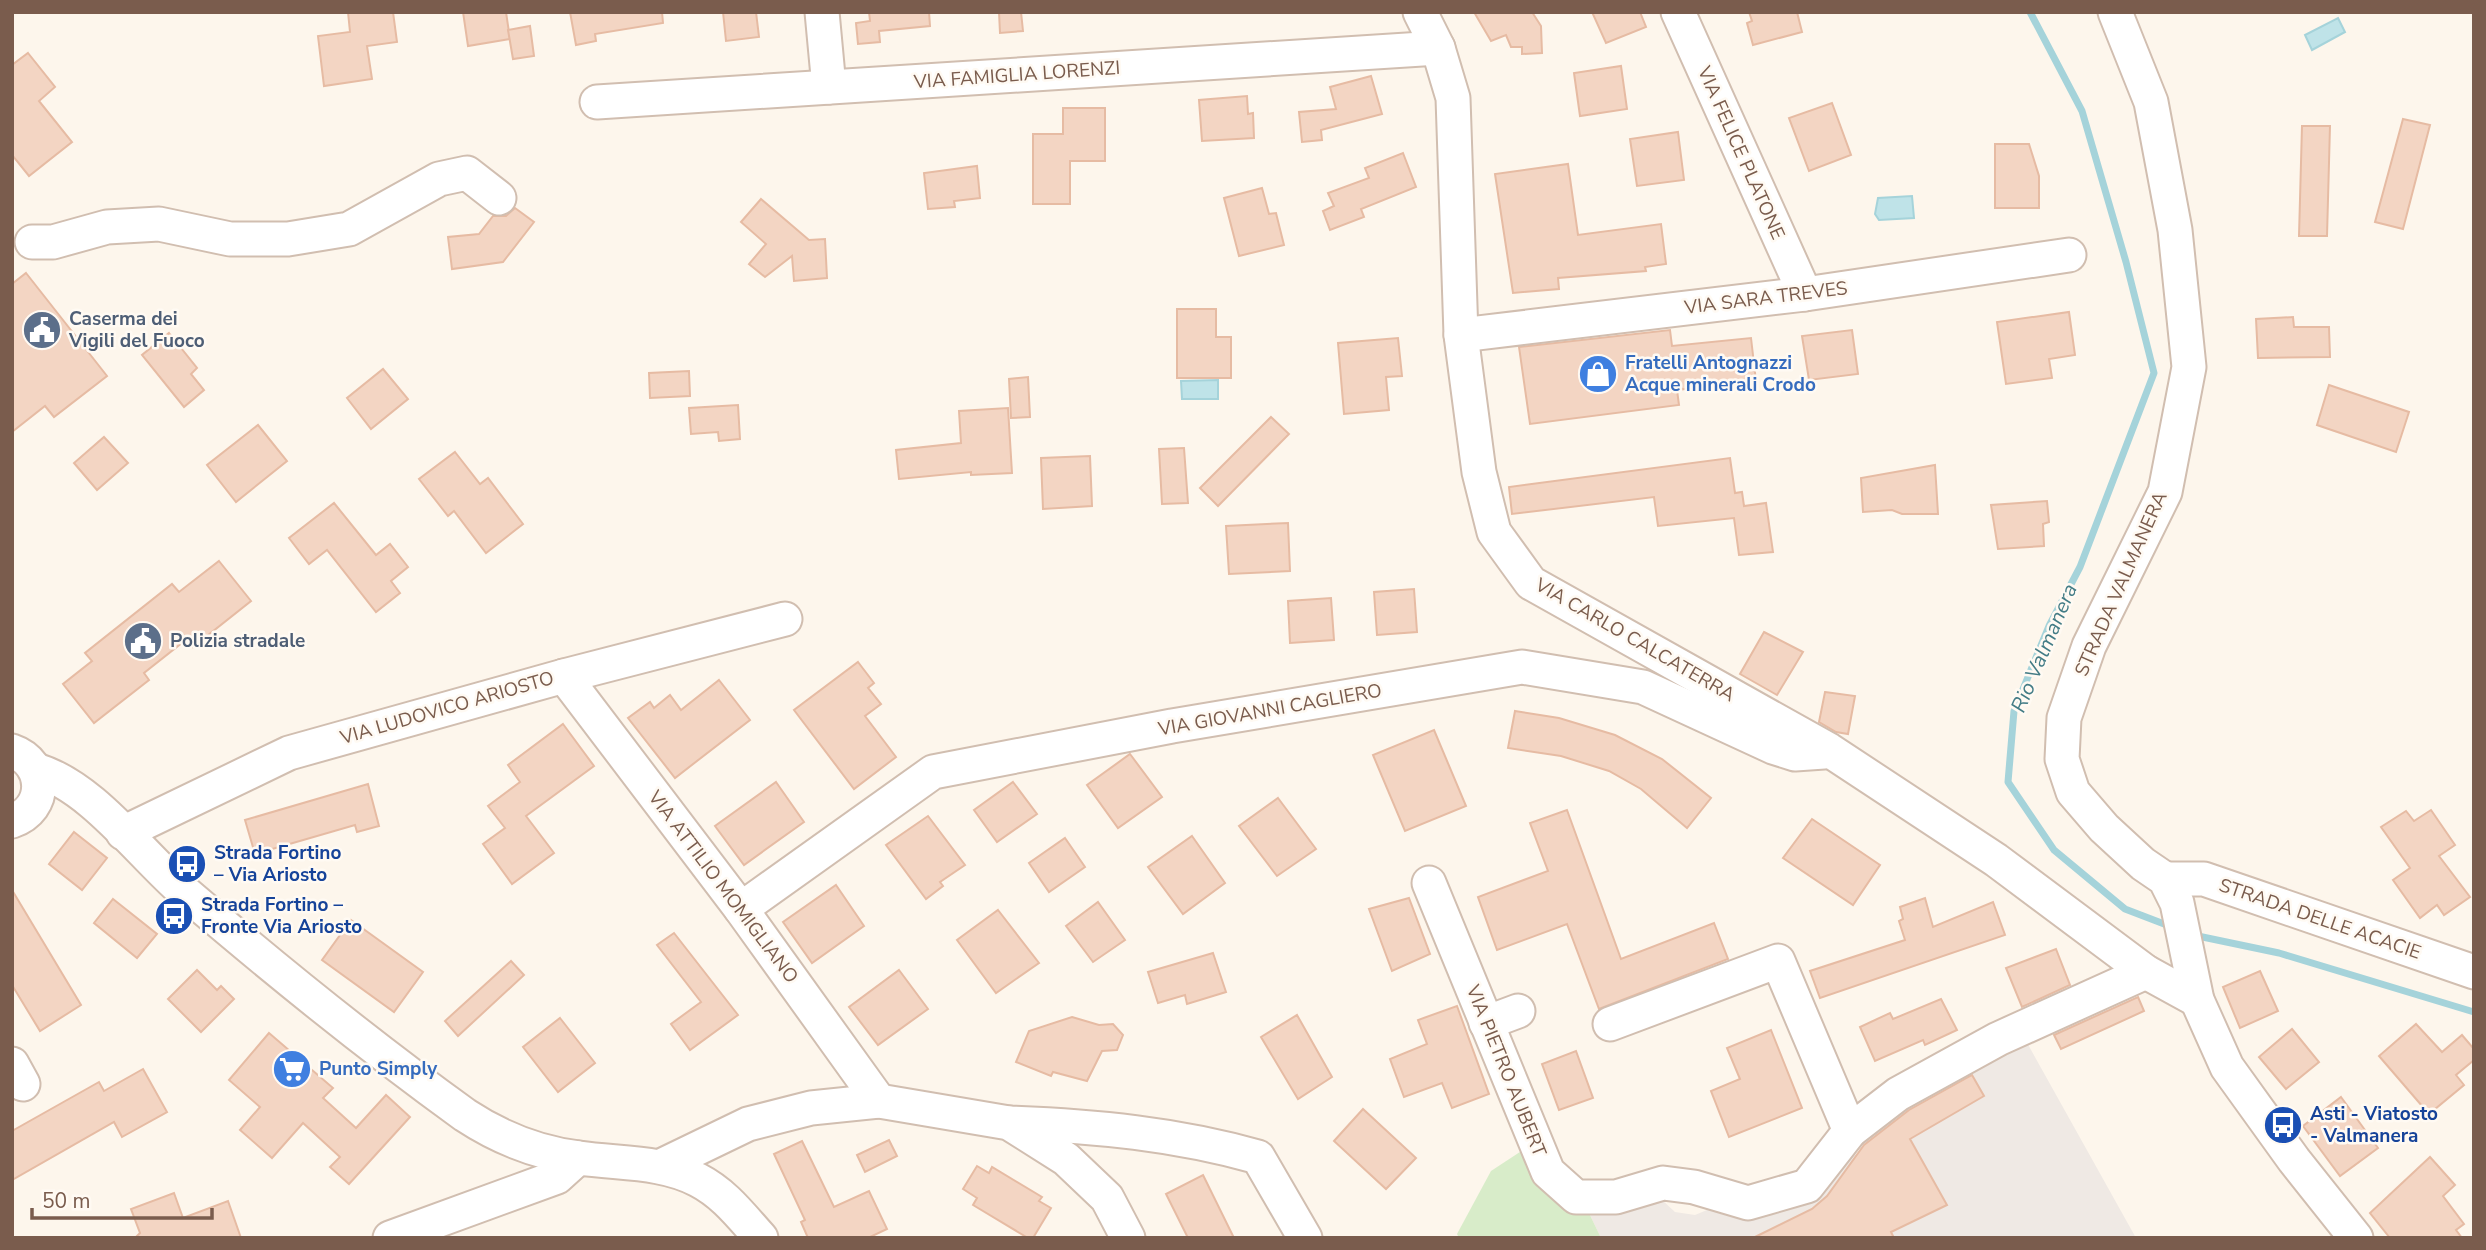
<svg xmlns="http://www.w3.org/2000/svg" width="2486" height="1250" viewBox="0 0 2486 1250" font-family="'Nunito Sans',sans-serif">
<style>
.industrial{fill:#efe9e4}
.green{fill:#d8ecc9}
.water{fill:#bfe3e8;stroke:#a5d3da;stroke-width:2}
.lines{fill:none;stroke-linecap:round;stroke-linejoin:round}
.stream{stroke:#a5d3da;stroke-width:7}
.building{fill:#f3d5c3;stroke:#e6bba3;stroke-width:2}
.minor-casing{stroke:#d1beb0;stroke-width:37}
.minor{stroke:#fff;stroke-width:33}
.labels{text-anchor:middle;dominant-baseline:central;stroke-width:5;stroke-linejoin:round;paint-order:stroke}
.street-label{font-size:19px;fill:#7a5c4d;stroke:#fffaf3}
.service-label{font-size:19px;font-weight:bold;fill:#4e5e75;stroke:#fffaf3;text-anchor:start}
.shop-label{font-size:19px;font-weight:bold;fill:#366cbe;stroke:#fffaf3;text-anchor:start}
.transit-label{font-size:19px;font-weight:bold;fill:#164399;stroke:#fffaf3;text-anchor:start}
.water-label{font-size:21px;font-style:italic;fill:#437c86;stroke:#fffaf3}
</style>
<rect width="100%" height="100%" fill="#fdf6ec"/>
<!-- industrial -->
<polygon class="industrial" points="2026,1041 2136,1238 1601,1238 1589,1213 1661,1199 1675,1212 1695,1215 1707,1210 1733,1215 1776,1213 1814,1192 1833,1168 1858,1153 1874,1125"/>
<!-- green -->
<polygon class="green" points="1535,1142 1589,1213 1601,1238 1459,1238 1457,1234 1491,1171"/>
<!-- water -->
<g class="water">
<polygon points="2338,18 2345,32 2312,50 2305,35"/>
<polygon points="1912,196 1914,218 1879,220 1875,214 1878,198"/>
<polygon points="1218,380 1218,399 1182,399 1181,381"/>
</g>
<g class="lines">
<!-- stream -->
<g class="stream">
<polyline points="2030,12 2082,111 2126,262 2154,373 2080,567 2049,626 2014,711 2008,782 2054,850 2125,909 2172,927"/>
<polyline points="2193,935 2279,953 2474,1012"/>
</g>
</g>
<!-- building -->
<g class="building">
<polygon points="348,12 393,12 397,42 367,46 372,79 324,86 318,36 350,32"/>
<polygon points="463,12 506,12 510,39 468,46"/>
<polygon points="570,12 662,12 663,23 595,34 596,41 576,45"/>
<polygon points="723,12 756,12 759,37 726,41"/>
<polygon points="869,12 929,12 930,26 879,31 880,42 858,44 856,23 870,21"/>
<polygon points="999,12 1021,12 1023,31 1000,33"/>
<polygon points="1474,12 1532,12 1541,26 1542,53 1522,54 1522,47 1511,47 1506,35 1491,41"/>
<polygon points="1592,12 1640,12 1646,27 1606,43"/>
<polygon points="1749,12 1797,12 1802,32 1753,45 1747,23 1752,21"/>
<polygon points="530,26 534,56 513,59 508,30"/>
<polygon points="28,53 55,87 39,101 72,142 29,176 12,155 12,65"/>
<polygon points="1621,66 1627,109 1580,116 1574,73"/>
<polygon points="1371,76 1382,114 1321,130 1322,140 1302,142 1299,112 1336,109 1330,87"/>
<polygon points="1247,96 1248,114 1253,113 1254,138 1202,141 1199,100"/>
<polygon points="1832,103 1851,155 1809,171 1789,118"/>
<polygon points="1063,108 1105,108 1105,161 1070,161 1070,204 1033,204 1033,134 1063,134"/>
<polygon points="2403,119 2430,125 2403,229 2375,222"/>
<polygon points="2302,126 2330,126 2327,236 2299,236"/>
<polygon points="1678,132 1684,180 1637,186 1630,139"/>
<polygon points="1995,144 2029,144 2039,176 2039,208 1995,208"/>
<polygon points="1403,153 1416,187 1361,209 1364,217 1330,230 1323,211 1334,206 1328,193 1369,178 1365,168"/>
<polygon points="1568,164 1578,235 1661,224 1666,264 1645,267 1646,271 1558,278 1559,289 1513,293 1495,174"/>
<polygon points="977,166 980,198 954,201 955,207 928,209 924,173"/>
<polygon points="1262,188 1269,214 1276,213 1284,245 1239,256 1224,198"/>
<polygon points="761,199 809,240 825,239 827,278 794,281 792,256 765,277 749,264 766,244 741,222"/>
<polygon points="515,208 534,222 503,262 452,269 448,237 479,234 493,216 506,216"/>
<polygon points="26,273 107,376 54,417 45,406 12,432 12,284"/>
<polygon points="1177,309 1216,309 1216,337 1231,337 1231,378 1177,378"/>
<polygon points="2069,312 2075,355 2049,359 2052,378 2006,384 1997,322"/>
<polygon points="2293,317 2294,327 2329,327 2330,357 2258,358 2256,319"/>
<polygon points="1670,330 1672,346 1751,338 1756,381 1677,390 1679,405 1530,424 1519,347"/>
<polygon points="1852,330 1858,374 1809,380 1802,336"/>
<polygon points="169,333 197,368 191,374 204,390 184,407 142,355"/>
<polygon points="1398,338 1402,376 1386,377 1389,410 1344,414 1338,343"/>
<polygon points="383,369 408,399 371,429 347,398"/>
<polygon points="689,371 690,396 650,398 649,373"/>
<polygon points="1028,377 1030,417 1011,418 1009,379"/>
<polygon points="2329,385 2409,412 2396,452 2317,425"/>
<polygon points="738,405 740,439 719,441 718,432 691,434 689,408"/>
<polygon points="1008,408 1012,473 971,475 971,472 899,479 896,450 961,443 959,411"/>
<polygon points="1271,417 1289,434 1218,506 1200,488"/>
<polygon points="258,425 287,461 236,502 207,465"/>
<polygon points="104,437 128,463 97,490 74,463"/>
<polygon points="1184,448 1188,503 1162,504 1159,449"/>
<polygon points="455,452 480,484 488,478 523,524 486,553 454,511 448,516 419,479"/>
<polygon points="1090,456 1092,506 1043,509 1041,458"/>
<polygon points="1730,458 1735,493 1742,492 1744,506 1766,503 1773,552 1739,555 1734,518 1658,526 1654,497 1512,514 1509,487"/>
<polygon points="1935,465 1938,514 1902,514 1892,510 1863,512 1861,478"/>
<polygon points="2047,501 2049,522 2043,524 2044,546 1998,549 1991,505"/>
<polygon points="334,503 376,555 390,544 408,567 391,581 400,593 376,612 327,550 309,564 289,538"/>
<polygon points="1288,523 1290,571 1229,574 1226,526"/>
<polygon points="219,561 251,601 193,647 187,639 144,673 149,680 94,723 63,684 92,661 85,653 172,584 179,592"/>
<polygon points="1414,589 1417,632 1377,635 1374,592"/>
<polygon points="1331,598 1334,640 1290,643 1288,601"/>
<polygon points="1764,632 1803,652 1777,695 1740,674"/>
<polygon points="858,662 874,683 868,688 881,704 865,716 896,757 854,789 794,710"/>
<polygon points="719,680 750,720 675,778 628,718 650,702 654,708 670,695 681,710"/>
<polygon points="1825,692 1855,696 1848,734 1836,732 1819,722"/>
<polygon points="1515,711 1559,718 1615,735 1662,759 1711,798 1687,828 1641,789 1609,771 1561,756 1508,748"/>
<polygon points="563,724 594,766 526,816 554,853 512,884 483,844 505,828 488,806 520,782 508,765"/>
<polygon points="1434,730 1466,806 1405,831 1373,755"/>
<polygon points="1130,754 1162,797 1118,828 1087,785"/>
<polygon points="776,782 804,822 744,865 715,826"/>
<polygon points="1013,782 1037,814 997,842 974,810"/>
<polygon points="368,784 379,826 357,832 355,825 255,854 245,820"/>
<polygon points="1278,798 1316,849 1277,876 1239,826"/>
<polygon points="1567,810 1621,959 1714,923 1728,959 1599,1009 1567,924 1497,950 1478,897 1548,871 1530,823"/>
<polygon points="2431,810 2455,845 2439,856 2470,897 2444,915 2437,905 2420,918 2393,880 2410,868 2381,827 2406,811 2414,821"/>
<polygon points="928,816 965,865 940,882 943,886 926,899 886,845"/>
<polygon points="1812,819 1880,865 1853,905 1783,858"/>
<polygon points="74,832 107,858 82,890 49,864"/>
<polygon points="1192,836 1225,883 1183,914 1148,867"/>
<polygon points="1065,838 1085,867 1049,892 1029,863"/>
<polygon points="836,885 864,926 812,963 783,922"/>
<polygon points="12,890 81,1005 40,1031 12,985"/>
<polygon points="1409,898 1430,954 1392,971 1369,909"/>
<polygon points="1925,898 1933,927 1993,902 2005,935 1820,998 1810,971 1905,940 1899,921 1903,919 1900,907"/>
<polygon points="113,899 157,934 137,958 94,923"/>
<polygon points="1098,902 1125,940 1093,962 1066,926"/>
<polygon points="998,910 1039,963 996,993 957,940"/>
<polygon points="351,920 423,972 394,1012 322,960"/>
<polygon points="674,933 738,1015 690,1050 671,1024 701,1002 657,945"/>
<polygon points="2056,949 2070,985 2022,1007 2006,968"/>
<polygon points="1213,953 1226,992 1187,1004 1185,995 1158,1003 1148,972"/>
<polygon points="511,961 524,975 458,1036 445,1021"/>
<polygon points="197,970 217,990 221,986 234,999 201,1032 168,999"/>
<polygon points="899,970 928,1009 878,1045 849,1007"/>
<polygon points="2260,971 2278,1011 2240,1028 2223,987"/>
<polygon points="2138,997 2144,1011 2061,1049 2054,1035"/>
<polygon points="1941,999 1957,1030 1925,1045 1923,1040 1875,1061 1860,1027 1890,1013 1893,1019"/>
<polygon points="1457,1006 1489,1094 1452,1108 1442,1083 1404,1097 1390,1059 1427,1044 1418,1020"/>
<polygon points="1297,1015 1332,1077 1298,1099 1261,1037"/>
<polygon points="1072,1017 1099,1025 1113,1024 1123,1035 1117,1050 1102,1051 1087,1081 1053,1072 1051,1076 1016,1062 1029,1031"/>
<polygon points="560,1018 595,1063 558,1092 523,1047"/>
<polygon points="2416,1024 2442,1052 2462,1035 2474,1049 2474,1060 2456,1075 2464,1085 2429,1114 2379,1056"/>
<polygon points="2292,1029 2319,1062 2286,1089 2259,1057"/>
<polygon points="1771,1030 1802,1108 1729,1137 1711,1091 1740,1079 1727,1048"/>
<polygon points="269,1033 333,1088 323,1098 356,1128 386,1095 410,1117 349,1184 330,1167 340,1157 303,1123 272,1158 240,1130 260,1107 229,1080"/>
<polygon points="1576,1051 1593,1098 1559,1110 1542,1064"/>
<polygon points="143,1069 167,1112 122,1137 114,1122 12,1180 12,1131 99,1082 104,1091"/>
<polygon points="1972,1075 1984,1096 1910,1139 1947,1205 1891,1232 1894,1238 1753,1238 1812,1209 1827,1196 1864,1145 1909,1110"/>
<polygon points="2341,1097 2378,1148 2340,1176 2303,1126"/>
<polygon points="1363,1109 1416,1158 1386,1189 1334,1141"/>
<polygon points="889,1140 897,1156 865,1172 857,1155"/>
<polygon points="802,1141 834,1207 869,1191 887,1229 868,1238 808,1238 801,1222 805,1220 774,1154"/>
<polygon points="2430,1157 2455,1185 2443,1196 2464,1224 2456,1230 2462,1238 2390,1238 2370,1213"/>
<polygon points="977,1166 989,1173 992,1167 1042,1197 1039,1201 1051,1208 1033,1238 1028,1238 973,1205 977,1198 963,1189"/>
<polygon points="1203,1175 1234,1238 1188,1238 1166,1194"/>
<polygon points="174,1193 183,1218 228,1201 241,1238 135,1238 140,1233 131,1209"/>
</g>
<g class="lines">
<!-- minor casing -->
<g class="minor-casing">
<g id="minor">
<polyline points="822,12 829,87"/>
<polyline points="1420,12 1438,48 1453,98 1461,335 1479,472 1494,532 1531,583 1829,750 1996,860 2146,972 2197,1000"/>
<polyline points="1678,12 1805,294"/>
<polyline points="2115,12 2151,102 2175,230 2189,367 2165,492 2089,646 2064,718 2062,759 2073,792 2104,828 2143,864 2165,879 2177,903 2197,1000 2227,1067 2294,1160 2356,1238"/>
<polyline points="597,102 1438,48"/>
<polyline points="32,242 53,242 107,227 159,224 230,239 288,239 349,229 439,179 467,173 499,198"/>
<polyline points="1461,335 1805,294 2069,255"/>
<polyline points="564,676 741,909 879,1101"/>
<path d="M 12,751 C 47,763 48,809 12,821"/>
<path d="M 36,770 C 91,786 138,851 182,890 C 273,968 368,1045 465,1115 C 500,1138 537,1153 579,1158 C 620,1164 661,1161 698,1180 C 725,1194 741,1216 761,1238"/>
<polyline points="123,833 289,753 564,676 785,619"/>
<polyline points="2165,879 2204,879 2474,972"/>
<polyline points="1429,883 1548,1172 1576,1197 1616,1197 1663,1183 1694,1187 1748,1203 1807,1186 1850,1131 1898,1094 1998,1039 2146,972"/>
<polyline points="741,909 933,772 1172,726 1522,667 1643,687 1773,747 1795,754 1824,752"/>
<polyline points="1486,1023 1518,1011"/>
<polyline points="1610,1024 1778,961 1850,1131"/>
<polyline points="12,1064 23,1084"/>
<path d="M 1009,1123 C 1094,1126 1177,1134 1258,1157 L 1305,1238"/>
<polyline points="661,1166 748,1124 811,1108 879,1101 1009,1123 1066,1159 1107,1198 1128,1238"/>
<polyline points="390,1238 557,1177 578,1158"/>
</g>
</g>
<!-- minor -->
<use href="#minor" class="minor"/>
</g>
<!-- icons -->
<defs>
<g id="civic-disc" transform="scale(2.0125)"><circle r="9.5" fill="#5c6f8a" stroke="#fffaf3"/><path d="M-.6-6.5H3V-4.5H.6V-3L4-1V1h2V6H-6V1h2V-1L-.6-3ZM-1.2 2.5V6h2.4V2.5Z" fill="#fff"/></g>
<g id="shop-disc" transform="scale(2.0125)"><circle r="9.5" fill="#3f7fe0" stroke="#fffaf3"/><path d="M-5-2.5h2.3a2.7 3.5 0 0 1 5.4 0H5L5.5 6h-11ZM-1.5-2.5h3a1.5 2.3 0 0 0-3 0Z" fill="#fff"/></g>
<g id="bus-disc" transform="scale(2.0125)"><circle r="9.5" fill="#1a4fb4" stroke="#fffaf3"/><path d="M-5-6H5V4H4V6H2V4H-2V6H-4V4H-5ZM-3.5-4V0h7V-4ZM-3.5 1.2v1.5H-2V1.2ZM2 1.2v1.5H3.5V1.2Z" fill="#fff"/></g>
<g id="supermarket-disc" transform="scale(2.0125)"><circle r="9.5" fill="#3f7fe0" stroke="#fffaf3"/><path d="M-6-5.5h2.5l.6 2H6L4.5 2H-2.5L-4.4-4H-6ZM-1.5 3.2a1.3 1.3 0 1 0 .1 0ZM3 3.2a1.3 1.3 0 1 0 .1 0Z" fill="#fff"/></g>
</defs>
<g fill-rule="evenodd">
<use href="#civic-disc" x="42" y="330"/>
<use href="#shop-disc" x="1598" y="374"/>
<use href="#civic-disc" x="143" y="641"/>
<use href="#bus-disc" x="187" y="864"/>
<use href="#bus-disc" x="174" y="916"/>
<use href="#supermarket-disc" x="292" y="1069"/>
<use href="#bus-disc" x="2283" y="1125"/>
</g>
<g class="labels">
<!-- street labels -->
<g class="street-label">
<text transform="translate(1017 75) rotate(-4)">VIA FAMIGLIA LORENZI</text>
<text transform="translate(1741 153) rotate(66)">VIA FELICE PLATONE</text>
<text transform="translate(1766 298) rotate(-7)">VIA SARA TREVES</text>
<text transform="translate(2121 584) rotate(-66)">STRADA VALMANERA</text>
<text transform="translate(1635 640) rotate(30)">VIA CARLO CALCATERRA</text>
<text transform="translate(447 708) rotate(-16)">VIA LUDOVICO ARIOSTO</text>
<text transform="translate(1270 710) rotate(-10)">VIA GIOVANNI CAGLIERO</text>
<text transform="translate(723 887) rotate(53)">VIA ATTILIO MOMIGLIANO</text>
<text transform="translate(2320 919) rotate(19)">STRADA DELLE ACACIE</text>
<text transform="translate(1506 1071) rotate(68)">VIA PIETRO AUBERT</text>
</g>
<!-- service labels -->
<g class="service-label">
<text x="69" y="319">Caserma dei<tspan x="69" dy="22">Vigili del Fuoco</tspan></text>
<text x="170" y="641">Polizia stradale</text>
</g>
<!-- shop labels -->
<g class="shop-label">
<text x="1625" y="363">Fratelli Antognazzi<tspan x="1625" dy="22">Acque minerali Crodo</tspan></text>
<text x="319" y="1069">Punto Simply</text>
</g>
<!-- transit labels -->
<g class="transit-label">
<text x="214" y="853">Strada Fortino<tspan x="214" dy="22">– Via Ariosto</tspan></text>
<text x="201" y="905">Strada Fortino –<tspan x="201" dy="22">Fronte Via Ariosto</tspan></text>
<text x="2310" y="1114">Asti - Viatosto<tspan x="2310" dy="22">- Valmanera</tspan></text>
</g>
<!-- water labels -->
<g class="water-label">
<text transform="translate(2044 648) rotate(-67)">Rio Valmanera</text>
</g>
</g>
<!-- border -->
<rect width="2486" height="1250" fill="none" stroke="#7a5c4d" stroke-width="28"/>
<!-- scale -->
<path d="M32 1208v10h180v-10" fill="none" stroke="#7a5c4d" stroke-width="3.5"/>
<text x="42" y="1208" font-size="21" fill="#7a5c4d" stroke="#fffaf3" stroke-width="5" paint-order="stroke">50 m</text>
</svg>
